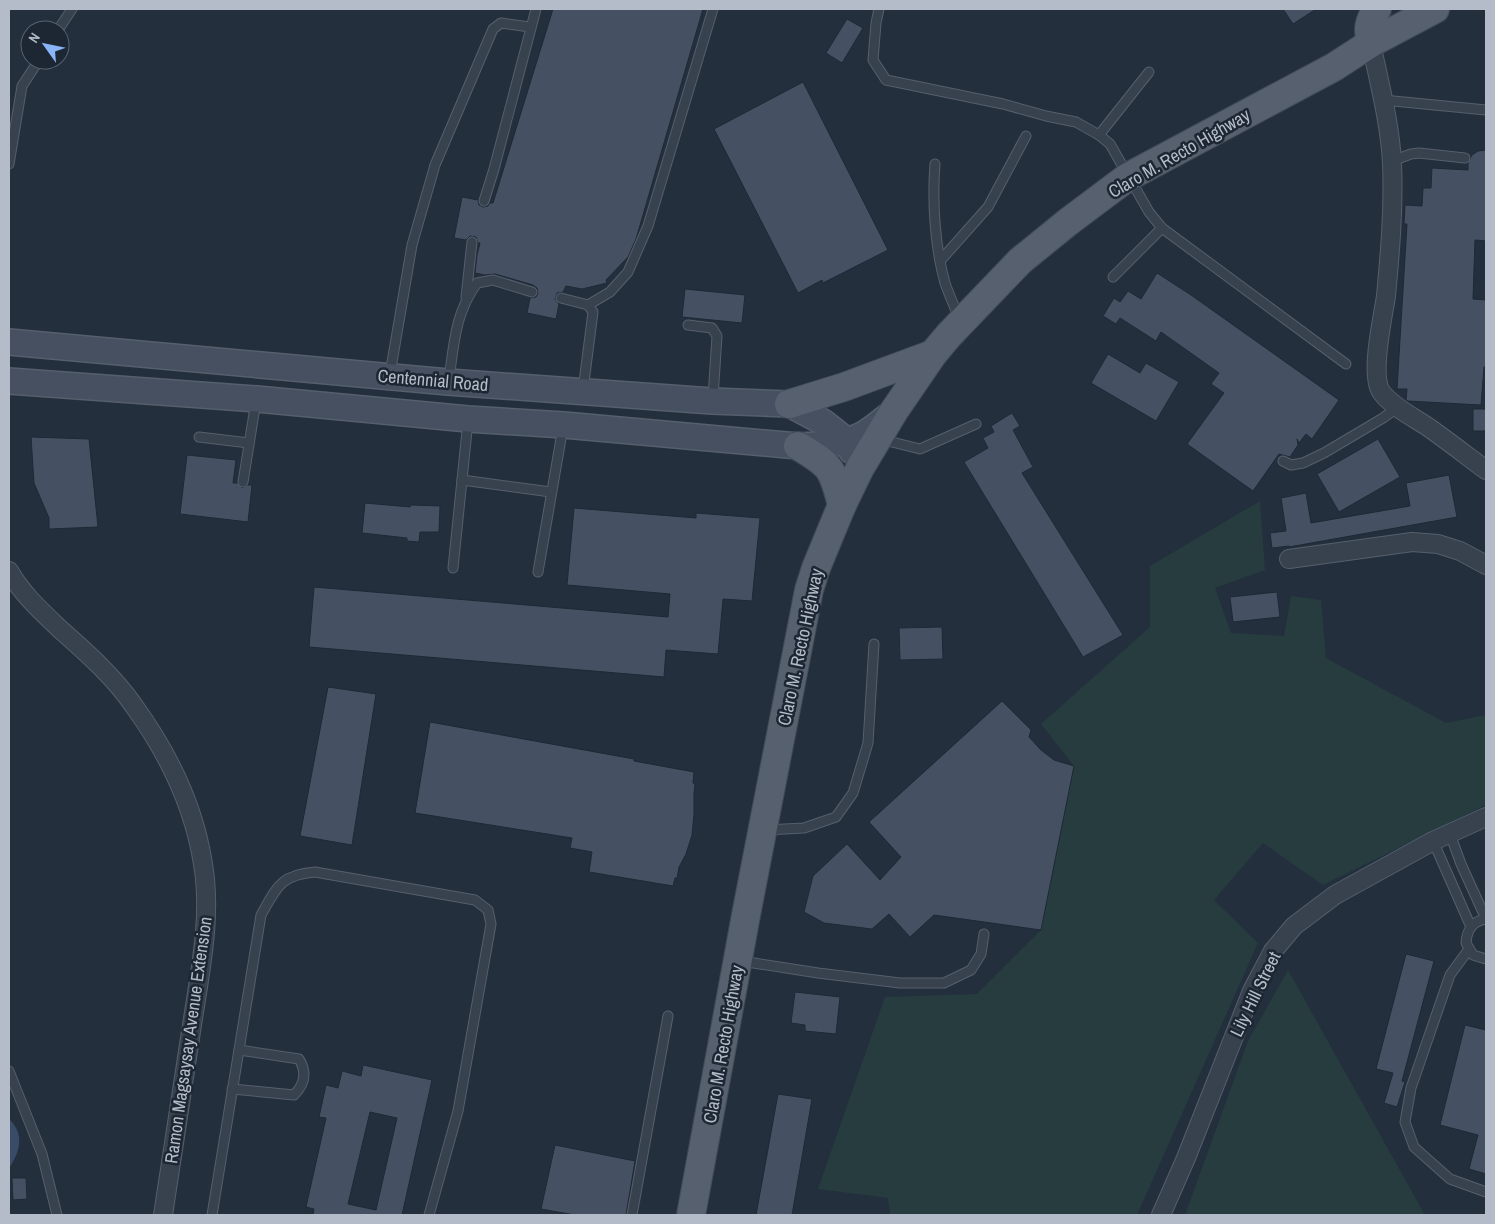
<svg xmlns="http://www.w3.org/2000/svg" width="1495" height="1224" viewBox="0 0 1495 1224" font-family="'Archivo Narrow',sans-serif">
<style>
.green{fill:#263c3f}
.water{fill:#394c67}
.building{fill:#455162;stroke:#1f2835;fill-rule:evenodd}
.lines{fill:none;stroke-linecap:round;stroke-linejoin:round}
.lane-casing{stroke:#565f6c;stroke-width:11}
.street-casing{stroke:#565f6c;stroke-width:20}
.secondary-casing{stroke:#565f6c;stroke-width:28}
.primary-casing{stroke:#414a57;stroke-width:30}
.lane{stroke:#38414e;stroke-width:9}
.street{stroke:#38414e;stroke-width:18}
.secondary{stroke:#465061;stroke-width:25}
.primary{stroke:#56606e;stroke-width:28}
.labels{text-anchor:middle;dominant-baseline:central;stroke-width:5;stroke-linejoin:round;paint-order:stroke}
.street-label{font-size:18px;fill:#b4bcc9;stroke:#1d2633}
</style>
<rect width="100%" height="100%" fill="#242f3e"/>
<!-- green -->
<g class="green">
<polygon points="1260,501 1265,570 1215,588 1231,633 1284,636 1291,596 1321,600 1326,658 1446,723 1486,715 1486,805 1323,885 1263,843 1214,900 1258,943 1137,1215 890,1215 888,1198 818,1189 885,997 977,994 1041,930 1074,766 1041,724 1150,627 1150,566"/>
<polygon points="1288,970 1425,1215 1185,1215 1248,1041"/>
</g>
<!-- water -->
<path class="water" d="M 9,1119 C 25,1134 20,1152 9,1168 Z"/>
<!-- building -->
<g class="building">
<polygon points="553,9 703,9 636,239 628,257 606,280 607,283 582,289 566,286 563,292 557,293 555,299 559,304 556,319 527,313 530,298 536,297 538,293 537,288 533,285 495,274 485,275 475,273 477,255 480,243 478,243 476,237 470,236 466,240 454,238 462,197 478,200 479,205 483,207 488,206 490,203 493,203"/>
<polygon points="1283,9 1316,9 1293,24"/>
<polygon points="847,19 863,28 842,63 826,53"/>
<polygon points="803,82 888,250 823,283 822,280 798,293 714,129"/>
<polygon points="1486,150 1486,241 1475,240 1473,299 1486,300 1486,367 1484,367 1481,405 1408,401 1406,400 1407,389 1397,389 1407,224 1404,224 1405,205 1422,206 1423,188 1431,188 1432,168 1468,170 1468,163 1472,155 1478,151"/>
<polygon points="1157,273 1191,295 1339,400 1312,439 1306,434 1299,443 1297,439 1298,445 1290,457 1279,454 1253,491 1187,444 1224,393 1211,384 1219,373 1161,332 1156,341 1120,318 1116,324 1103,316 1114,298 1120,302 1128,291 1141,299"/>
<polygon points="685,289 745,295 742,323 682,317"/>
<polygon points="1108,354 1140,373 1146,363 1179,382 1156,421 1091,383"/>
<rect x="1473" y="409" width="13" height="22"/>
<polygon points="1012,413 1020,426 1013,430 1033,467 1022,473 1123,635 1083,657 964,462 988,448 983,438 994,432 991,426"/>
<polygon points="31,437 89,439 98,527 49,529 49,518 34,483"/>
<polygon points="1378,439 1400,477 1339,512 1317,474"/>
<polygon points="187,455 236,460 233,483 237,483 242,488 248,485 252,485 248,522 180,514"/>
<polygon points="1449,475 1457,517 1289,547 1289,546 1272,548 1270,533 1286,531 1281,498 1306,493 1311,523 1410,506 1406,483"/>
<polygon points="365,503 410,507 411,505 440,506 439,532 420,532 419,542 407,541 407,538 362,533"/>
<polygon points="574,508 696,518 696,513 760,518 752,601 723,599 718,654 666,650 664,677 309,647 314,587 668,617 670,594 567,585"/>
<polygon points="1277,592 1280,617 1233,622 1230,597"/>
<polygon points="942,627 943,659 900,660 899,628"/>
<polygon points="328,687 376,694 352,845 300,836"/>
<polygon points="1002,701 1031,730 1029,737 1041,750 1054,760 1074,766 1041,930 934,915 910,937 889,914 872,929 824,923 804,912 813,876 847,844 880,880 901,857 869,822"/>
<polygon points="430,722 634,759 634,761 694,772 693,783 695,784 694,793 694,814 692,835 686,854 679,867 677,878 675,878 673,886 589,872 592,852 570,848 572,838 415,813"/>
<polygon points="1406,954 1434,961 1402,1081 1405,1082 1397,1107 1384,1103 1393,1073 1376,1069"/>
<polygon points="795,992 840,997 836,1034 805,1031 805,1025 791,1023"/>
<polygon points="1465,1025 1486,1030 1486,1174 1469,1169 1478,1135 1440,1125"/>
<path d="M 363,1065 L 432,1080 L 402,1215 L 313,1215 L 314,1209 L 306,1207 L 326,1118 L 319,1117 L 326,1085 L 338,1088 L 342,1071 L 361,1076 ZM 370,1112 L 397,1118 L 376,1210 L 348,1204 Z"/>
<polygon points="778,1094 812,1099 792,1215 756,1215"/>
<polygon points="555,1145 635,1161 626,1215 575,1215 541,1209"/>
<polygon points="12,1178 26,1178 27,1199 13,1200"/>
</g>
<g class="lines">
<!-- lane casing -->
<g class="lane-casing">
<g id="lane">
<polyline points="879,9 876,23 873,60 886,80 1003,104 1046,116 1076,122 1099,135 1110,144 1149,212 1162,228 1346,364"/>
<polyline points="58,30 72,9"/>
<polyline points="1383,100 1486,110"/>
<polyline points="1099,135 1149,72"/>
<polyline points="1392,161 1411,154 1419,153 1465,158"/>
<polyline points="9,164 22,86 39,60"/>
<path d="M 935,164 C 932,200 935,248 945,283 C 949,295 955,307 959,319"/>
<polyline points="484,201 494,169 536,9"/>
<polyline points="940,261 988,207 1026,136"/>
<polyline points="1113,277 1162,228"/>
<polyline points="466,297 472,242"/>
<polyline points="561,298 588,305 593,312 583,390"/>
<polyline points="588,305 610,292 628,272 648,226 713,9"/>
<polyline points="688,325 712,328 717,336 713,398"/>
<polyline points="390,374 412,245 435,165 493,29 501,23 530,27"/>
<path d="M 449,379 C 454,344 455,313 477,283 L 493,280 L 532,292"/>
<polyline points="199,437 249,443"/>
<polyline points="880,439 920,449 976,424"/>
<polyline points="1283,461 1291,465 1303,463 1324,453 1383,418 1398,407"/>
<polyline points="462,480 551,492"/>
<polyline points="243,482 256,401"/>
<polyline points="453,568 468,421"/>
<polyline points="538,572 563,427"/>
<polyline points="766,830 804,828 836,817 853,793 868,743 874,644"/>
<polyline points="1450,834 1461,864 1486,919"/>
<polyline points="1433,841 1471,927"/>
<path d="M 1486,919 C 1473,921 1467,929 1466,943 L 1473,955 L 1486,959"/>
<polyline points="1469,949 1450,975 1411,1088 1405,1122 1414,1147 1450,1179 1486,1192"/>
<polyline points="741,961 818,973 900,983 944,983 971,970 981,954 984,934"/>
<polyline points="9,1071 42,1154 57,1215"/>
<path d="M 232,1089 L 294,1095 C 305,1084 307,1072 299,1059 L 239,1050"/>
<path d="M 212,1215 L 261,915 C 277,887 280,875 315,872 L 475,900 L 488,910 L 491,924 L 458,1111 L 429,1215"/>
<polyline points="632,1215 668,1016"/>
</g>
</g>
<!-- street casing -->
<g class="street-casing">
<g id="street">
<path d="M 1371,43 C 1379,82 1390,123 1392,163 C 1394,207 1390,253 1386,296 C 1383,317 1369,377 1382,393 C 1393,407 1413,417 1428,427 C 1448,441 1467,456 1486,470"/>
<polyline points="1289,559 1412,542 1438,544 1460,551 1486,565"/>
<path d="M 9,571 C 22,594 42,612 61,630 C 87,653 114,677 134,706 C 168,753 194,806 203,864 C 212,916 200,972 192,1025 C 182,1088 173,1152 163,1215"/>
<polyline points="1161,1215 1186,1158 1252,991 1273,951 1294,926 1335,895 1433,841 1486,817"/>
</g>
</g>
<!-- secondary casing -->
<g class="secondary-casing">
<g id="secondary">
<polyline points="9,342 448,382 712,401 789,404 823,422 847,441 852,451"/>
<path d="M 9,381 L 257,399 L 468,419 L 564,425 L 798,446 C 820,445 844,445 864,434 C 874,428 883,420 892,413"/>
</g>
</g>
<!-- primary casing -->
<g class="primary-casing">
<g id="primary">
<path d="M 1371,43 C 1367,29 1369,21 1377,9"/>
<polyline points="789,404 844,387 933,354"/>
<path d="M 798,446 C 832,466 832,468 842,505"/>
<polyline points="691,1215 746,915 809,590 816,568 842,505 860,468 894,411 933,354 949,335 1020,261 1068,222 1128,177 1334,67 1371,43 1435,9"/>
</g>
</g>
<!-- lane -->
<use href="#lane" class="lane"/>
<!-- street -->
<use href="#street" class="street"/>
<!-- secondary -->
<use href="#secondary" class="secondary"/>
<!-- primary -->
<use href="#primary" class="primary"/>
</g>
<g class="labels">
<!-- street labels -->
<g class="street-label">
<text transform="translate(1179 153) rotate(-30)">Claro M. Recto Highway</text>
<text transform="translate(433 380) rotate(5)">Centennial Road</text>
<text transform="translate(800 647) rotate(-78)">Claro M. Recto Highway</text>
<text transform="translate(1255 994) rotate(-64)">Lily Hill Street</text>
<text transform="translate(188 1040) rotate(-82)">Ramon Magsaysay Avenue Extension</text>
<text transform="translate(723 1044) rotate(-80)">Claro M. Recto Highway</text>
</g>
</g>
<!-- border -->
<rect width="1495" height="1224" fill="none" stroke="#b4bcc9" stroke-width="20"/>
<!-- north arrow -->
<g transform="translate(45 45) rotate(303)"><circle r="24" fill="#1d2633" stroke="#59626f"/>
<path d="M0-4L9 19L0 12L-9 19Z" fill="#8ab4f8"/>
<text y="-8" font-size="14" font-weight="bold" text-anchor="middle" fill="#b4bcc9">N</text>
</g>
</svg>
